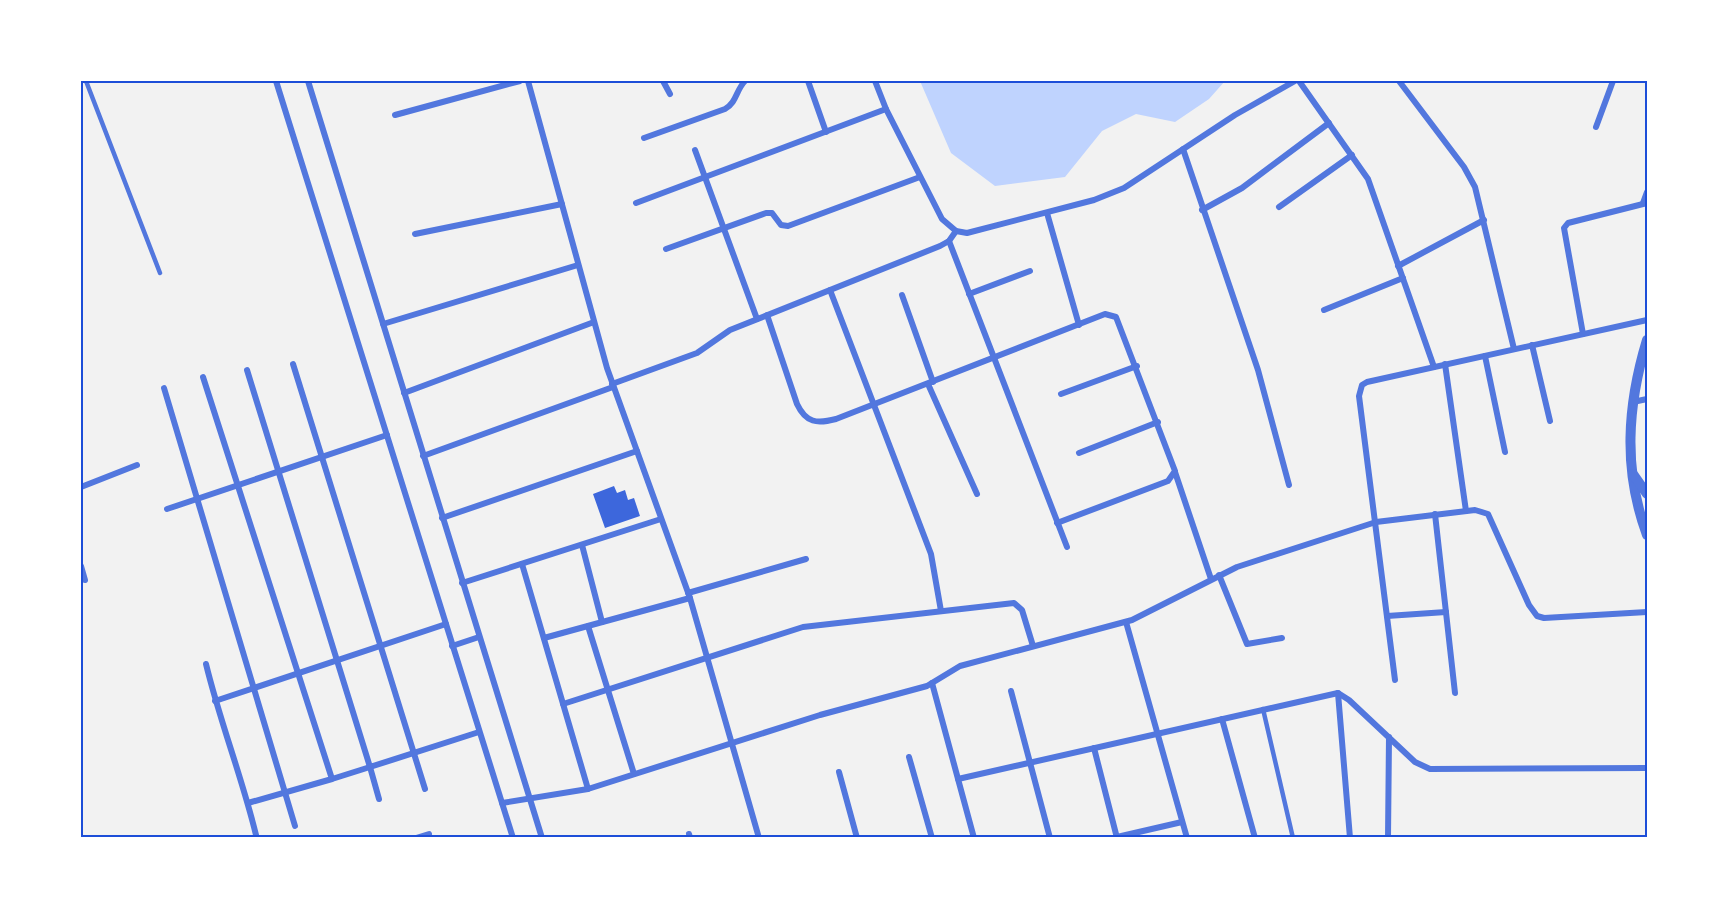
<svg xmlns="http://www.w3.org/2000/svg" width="1728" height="919" viewBox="0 0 1728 919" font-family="'Exo 2',sans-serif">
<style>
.water{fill:#bfd3fe}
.building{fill:#3d67dc}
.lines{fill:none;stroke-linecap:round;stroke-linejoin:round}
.service{stroke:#5277de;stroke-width:4.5}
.minor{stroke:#5277de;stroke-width:6}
.tertiary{stroke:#5277de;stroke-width:10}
.neatline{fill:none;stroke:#1d4ed8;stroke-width:2}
</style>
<rect width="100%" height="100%" fill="#f2f2f2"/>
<!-- water -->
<polygon class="water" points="920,81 1225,81 1209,99 1175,122 1136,114 1102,131 1065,177 995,186 951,153"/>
<!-- building -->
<polygon class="building" points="614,486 617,493 625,490 628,500 634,498 640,516 605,528 593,494"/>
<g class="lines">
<!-- service -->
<g class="service">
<polyline points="86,81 160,273"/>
<polyline points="1263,709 1293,838"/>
</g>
<!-- minor -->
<g class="minor">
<polyline points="276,81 513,838"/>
<polyline points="308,81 542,838"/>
<polyline points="528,81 607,368 690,598 759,838"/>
<polyline points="663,81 670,94"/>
<polyline points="808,81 826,132"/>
<polyline points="875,81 886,109 942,219 956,231 967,233 1094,200 1124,188 1235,115 1295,81"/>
<polyline points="1299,81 1368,179 1434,367"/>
<polyline points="1399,81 1464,167 1475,187 1514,349"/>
<polyline points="395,115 520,81"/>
<polyline points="1596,127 1613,81"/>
<path d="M 644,138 L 725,109 C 737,102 736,90 745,81"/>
<polyline points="1183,149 1258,370 1289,485"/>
<polyline points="695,150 757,319"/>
<polyline points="636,203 886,109"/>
<polyline points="1643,203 1647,192"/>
<polyline points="1279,207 1352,155"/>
<polyline points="1202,210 1242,188 1329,123"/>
<polyline points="1047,213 1079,325"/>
<polyline points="415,234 562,204"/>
<polyline points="949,241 1067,547"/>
<polyline points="666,249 766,213 772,213 781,225 788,226 920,177"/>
<polyline points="1398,266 1484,220"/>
<polyline points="830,290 931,554 941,611"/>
<polyline points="969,294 1030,271"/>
<polyline points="902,295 933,382"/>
<polyline points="1324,310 1403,278"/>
<path d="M 767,315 L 797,404 C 806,423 817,424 836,419 L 1105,314 L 1116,317 L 1175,471 L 1168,481 L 1057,523"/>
<polyline points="383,324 578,265"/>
<polyline points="1583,334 1564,228 1568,223 1647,203"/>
<polyline points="1532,345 1550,421"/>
<polyline points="1485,356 1505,452"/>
<polyline points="293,364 425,789"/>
<polyline points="1445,364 1466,511"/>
<polyline points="247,370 370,767 479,732"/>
<polyline points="203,377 332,779 248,803"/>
<polyline points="612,384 697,353 730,330 940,246 949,241 956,231"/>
<polyline points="928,384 977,494"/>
<polyline points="164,388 295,826"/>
<polyline points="404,393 594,322"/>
<polyline points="1061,394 1137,366"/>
<polyline points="1633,402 1647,399"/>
<polyline points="1079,453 1158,422"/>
<polyline points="423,456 613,387"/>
<polyline points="1175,472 1211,579"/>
<polyline points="81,487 137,465"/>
<polyline points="167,509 387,435"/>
<polyline points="1435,514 1455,693"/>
<polyline points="442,518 637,451"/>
<polyline points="582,545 602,622"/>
<polyline points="522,564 588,789"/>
<polyline points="81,566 85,580"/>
<polyline points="1219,575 1247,644 1282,638"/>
<polyline points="462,583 661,519"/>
<polyline points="688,593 806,559"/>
<polyline points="1387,616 1446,612"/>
<polyline points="1126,622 1187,838"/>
<polyline points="588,626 634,774"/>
<polyline points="544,638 690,598"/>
<polyline points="452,646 479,637"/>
<path d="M 206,664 C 220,722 242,777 256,835"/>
<polyline points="1395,680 1359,396 1362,385 1367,382 1647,320"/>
<polyline points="932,683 974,838"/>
<polyline points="1011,691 1050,838"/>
<polyline points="1338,693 1350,838"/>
<polyline points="215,701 446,624"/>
<polyline points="563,704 803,627 1014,603 1022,610 1033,646"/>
<polyline points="1222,719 1255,838"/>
<polyline points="1094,748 1117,838"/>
<polyline points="909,757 932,838"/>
<polyline points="839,772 857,838"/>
<polyline points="332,779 370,767 379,799"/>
<polyline points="958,779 1338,693 1349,700 1415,762 1430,769 1647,768"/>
<polyline points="502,803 588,789 820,715 927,686 960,666 1132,620 1237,567 1376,522 1475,510 1488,514 1529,605 1537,616 1544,618 1647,612"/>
<polyline points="689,834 690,838"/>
<polyline points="1117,837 1182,822"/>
<polyline points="416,838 429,834"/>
<polyline points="1388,838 1389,737"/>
<polyline points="1516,838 1568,838"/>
</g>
<!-- tertiary -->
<g class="tertiary">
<path d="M 1647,340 C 1627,406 1623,470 1647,535"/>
<polyline points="1633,474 1647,494"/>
</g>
</g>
<!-- border -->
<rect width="1728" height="919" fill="none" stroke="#ffffff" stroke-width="165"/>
<rect x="82" y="82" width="1564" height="754" class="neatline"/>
</svg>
